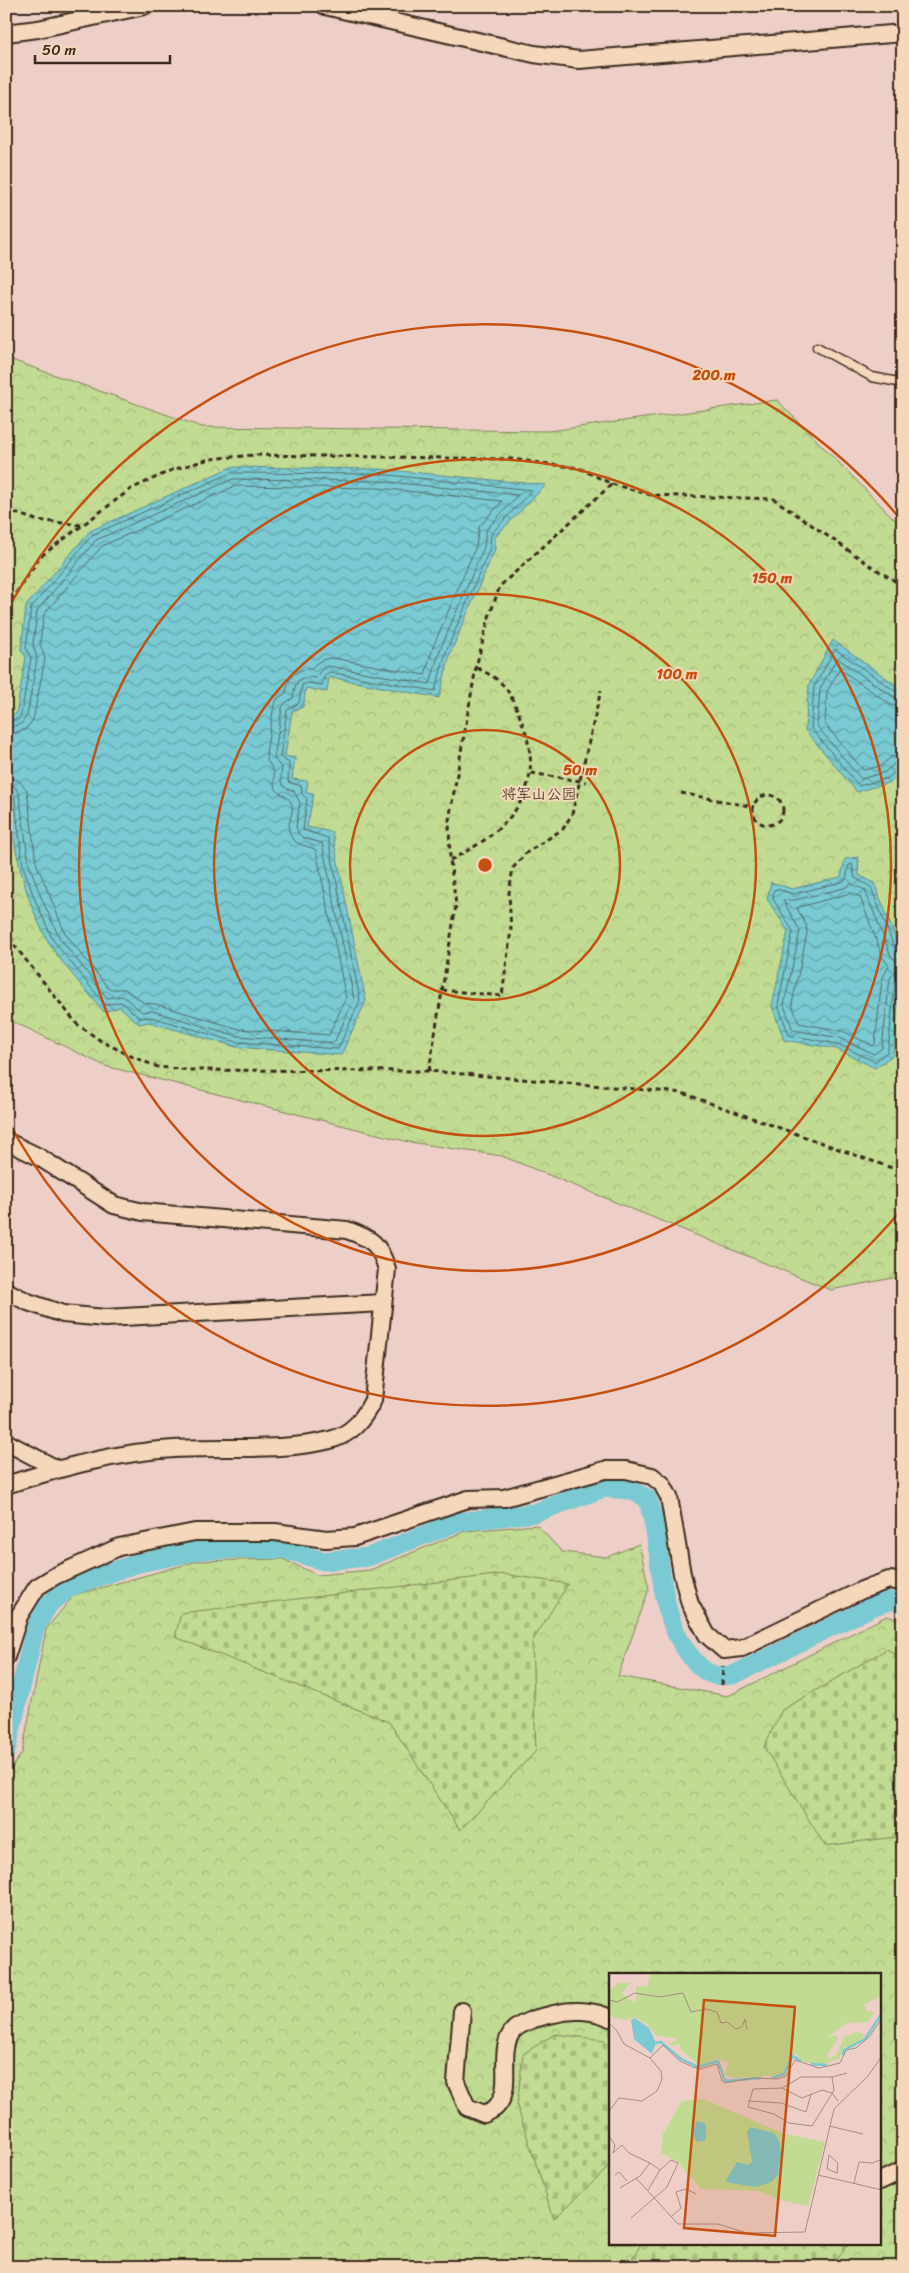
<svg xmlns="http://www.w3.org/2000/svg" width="909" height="2273" viewBox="0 0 909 2273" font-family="Sriracha,'LXGW WenKai TC',sans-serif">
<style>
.forest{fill:url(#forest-crowns);stroke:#7e8258;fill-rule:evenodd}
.cemetery{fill:url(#cemetery-stones);stroke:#7e8258}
.water{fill:url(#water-waves);stroke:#608a8b}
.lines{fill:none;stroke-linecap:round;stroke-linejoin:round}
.shore{stroke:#546a66;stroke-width:1}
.canal{stroke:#79cad3;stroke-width:19}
.lane-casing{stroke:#3b2a1e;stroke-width:11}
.street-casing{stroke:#3b2a1e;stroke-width:20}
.path{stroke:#3b2a1e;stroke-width:3;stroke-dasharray:5 4;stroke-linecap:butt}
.lane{stroke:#f5d8bb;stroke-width:8}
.street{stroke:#f5d8bb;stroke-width:16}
.ring{fill:none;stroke:#c55010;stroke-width:2.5}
.labels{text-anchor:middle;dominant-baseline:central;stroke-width:4;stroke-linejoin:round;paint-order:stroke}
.park-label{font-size:15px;fill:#4f452f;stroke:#f5d8bb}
.inset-river{fill:none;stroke:#79cad3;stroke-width:2.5}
.inset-road{fill:none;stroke:#a68d84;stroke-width:1}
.view{fill:#c55010;fill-opacity:0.15;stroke:#c55010;stroke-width:2.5}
.inset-edge{fill:none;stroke:#3b2a1e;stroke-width:2.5}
.centre{fill:#c55010;stroke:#f5d8bb;stroke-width:2.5}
.ring-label{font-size:15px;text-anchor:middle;font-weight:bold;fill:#c55010;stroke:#f5d8bb;stroke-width:4;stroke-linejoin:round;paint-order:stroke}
</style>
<defs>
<pattern id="forest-crowns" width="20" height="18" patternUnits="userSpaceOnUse" patternTransform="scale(1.25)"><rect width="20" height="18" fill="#c1db92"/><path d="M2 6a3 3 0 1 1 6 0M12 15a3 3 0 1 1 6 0" fill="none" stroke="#a7bc7d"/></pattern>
<pattern id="cemetery-stones" width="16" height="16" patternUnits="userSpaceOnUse" patternTransform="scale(1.25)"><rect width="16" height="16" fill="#c1db92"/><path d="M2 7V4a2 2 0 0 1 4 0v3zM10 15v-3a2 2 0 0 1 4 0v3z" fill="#a7bc7d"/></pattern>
<pattern id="water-waves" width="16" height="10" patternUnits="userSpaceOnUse" patternTransform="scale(1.25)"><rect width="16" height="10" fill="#79cad3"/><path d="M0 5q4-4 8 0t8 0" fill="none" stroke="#64a4ab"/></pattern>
</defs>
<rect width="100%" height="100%" fill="#edcfc8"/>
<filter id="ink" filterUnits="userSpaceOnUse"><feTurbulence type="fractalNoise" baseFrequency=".02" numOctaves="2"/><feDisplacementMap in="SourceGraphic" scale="10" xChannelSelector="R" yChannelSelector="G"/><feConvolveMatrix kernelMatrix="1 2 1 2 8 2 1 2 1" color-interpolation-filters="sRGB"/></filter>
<g filter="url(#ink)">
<!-- forest -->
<g class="forest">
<polygon points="6,358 202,427 549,431 777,400 903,528 903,1276 831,1290 502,1156 409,1142 105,1066 6,1018"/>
<path d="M 537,1525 L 562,1552 L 607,1557 L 639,1544 L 649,1589 L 618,1676 L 728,1696 L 887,1616 L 903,1621 L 903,2267 L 6,2267 L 6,1776 L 22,1753 L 46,1629 L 74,1595 L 198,1561 L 283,1559 L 317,1575 L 370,1570 L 465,1531 ZM 610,1974 L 880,1974 L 880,2244 L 610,2244 Z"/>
</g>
<!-- cemetery -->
<g class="cemetery">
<polygon points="504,1574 568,1584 532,1642 536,1751 460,1830 389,1722 175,1637 181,1613"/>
<polygon points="887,1649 903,1660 903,1836 825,1846 764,1747 782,1710"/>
<polygon points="555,2034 604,2040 610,2047 610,2166 554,2219 517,2106 523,2054"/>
<polygon points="641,2244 848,2244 831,2267 628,2266"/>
</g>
<!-- water -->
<g class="water">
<path d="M 231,467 L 379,469 L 546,485 L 495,537 L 495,549 L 450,654 L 439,698 L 329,677 L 327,692 L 306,688 L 303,707 L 292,711 L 285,756 L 295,758 L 292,779 L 308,781 L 306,793 L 314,793 L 307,827 L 332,832 L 366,1001 L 341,1055 L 236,1047 L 149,1022 L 139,1024 L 120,1007 L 104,1012 C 86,990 64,967 49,943 C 15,886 0,782 8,716 L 16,714 L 26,657 L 21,650 L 26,606 L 90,531 Z"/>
<polygon points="833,640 903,690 903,771 891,782 857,792 805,730 809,685"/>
<polygon points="858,857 859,875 874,883 903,956 893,1055 875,1068 837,1049 784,1040 772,1006 788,931 767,899 771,882 792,889 841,877 845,859"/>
</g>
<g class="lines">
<!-- shore -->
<g class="shore">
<polyline points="903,694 898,693 835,649 814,687 811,728 859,786 888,778 898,769 903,768"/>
<polyline points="903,700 895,698 837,658 820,689 817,726 861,779 885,772 895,763 903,762"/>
<polyline points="903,708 891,705 840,669 827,691 825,724 863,770 881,766 891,757 903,754"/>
<polyline points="6,721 17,719 21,715 31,658 26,648 31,608 92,535 231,473 379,474 532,490 491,534 490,548 446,652 435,691 329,672 325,675 322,685 307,683 302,685 299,703 287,710 280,757 289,763 288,782 301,786 302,794 307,799 303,830 328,838 360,1000 338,1049 237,1042 151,1017 140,1018 121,1002 105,1005 53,940 35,900 23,866 14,795 11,791 6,790"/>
<path d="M 6,728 L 21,724 L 27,716 L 37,658 L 33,645 L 37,611 L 96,540 L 233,479 L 379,481 L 518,495 L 486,530 L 484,547 L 440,650 L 430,684 L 328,666 L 321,670 L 316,678 C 297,676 296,680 293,698 L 285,703 L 282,708 L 274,759 L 282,768 C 280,781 280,788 294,791 L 300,803 L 296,826 L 298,833 L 303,838 L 322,843 L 354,999 L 334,1043 L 238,1036 L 152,1011 L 142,1012 L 123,996 L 107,998 L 59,937 L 41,897 L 29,864 L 19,793 L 14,786 L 6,784"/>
<path d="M 6,735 L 25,730 L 33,720 L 45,659 L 40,643 L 44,614 L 102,546 L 235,486 L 378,488 L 502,501 L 479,527 L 476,546 L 433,647 L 425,675 L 333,658 C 323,658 317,662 311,669 C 295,669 288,677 286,693 L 278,698 L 274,705 L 266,753 C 266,761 270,764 273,770 C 276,776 272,783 276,789 C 280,796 290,796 292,805 C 294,817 284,826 292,838 C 299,847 309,845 316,850 L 346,998 L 329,1035 L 239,1029 L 155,1004 L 144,1003 L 125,989 L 109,989 L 65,933 L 36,862 L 27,790 L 18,780 L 6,777"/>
<polygon points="852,893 860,897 883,958 889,966 882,979 875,1044 873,1046 843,1031 799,1023 792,1004 807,933 806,925 797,908"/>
<polyline points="903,956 896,952 871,887 855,878 852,864 849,865 846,879 842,882 793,894 777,889 774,890 773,899 793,931 778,1005 789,1035 838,1044 875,1062 888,1051 895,982 898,977 903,976"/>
<polyline points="903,962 896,961 891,956 865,890 851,884 844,888 795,900 783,900 800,931 784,1005 793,1030 840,1038 874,1054 882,1048 890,978 895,972 903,970"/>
</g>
<!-- canal -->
<path class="canal" d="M 6,1751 L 35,1628 L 49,1604 L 70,1587 L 135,1564 L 202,1550 L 284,1549 L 323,1561 L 368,1557 L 458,1522 L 534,1513 L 604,1488 L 630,1490 L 647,1498 C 665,1551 654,1610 690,1656 C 697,1664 703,1672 714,1675 C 719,1676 727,1675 733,1675 L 876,1605 L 891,1601 L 903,1603"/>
<!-- lane casing -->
<g class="lane-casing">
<polyline id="lane" points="817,347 872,377 903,383"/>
</g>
<!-- street casing -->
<g class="street-casing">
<g id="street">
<polyline points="325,6 534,54 579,60 903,33"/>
<polyline points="6,33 38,29 144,6"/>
<path d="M 6,1141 L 39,1157 L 114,1205 L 143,1212 L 347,1230 C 372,1239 379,1243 387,1269 L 373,1400 C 363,1420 352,1434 330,1440 C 283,1452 223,1446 174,1449 C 117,1452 60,1468 6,1485"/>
<polyline points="6,1291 28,1302 63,1314 105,1318 383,1303"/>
<polyline points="6,1442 57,1469"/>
<polyline points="6,1657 19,1616 37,1587 55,1576 119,1547 195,1532 275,1532 326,1539 355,1537 468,1499 504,1498 605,1470 626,1470 652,1476 662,1484 669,1497 682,1574 690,1604 707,1635 724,1650 742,1648 862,1590 889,1580 903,1582"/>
<path d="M 462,2011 L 456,2082 L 467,2107 L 484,2114 C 488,2112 494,2110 497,2106 C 514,2087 497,2053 512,2032 C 521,2021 541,2017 554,2014 C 571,2009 594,2010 610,2018"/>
<polyline points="880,2181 903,2170"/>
</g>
</g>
<!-- path -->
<g class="path">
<polyline points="6,510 36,520 81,525"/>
<polyline points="6,608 41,556 131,489 172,470 210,459 254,455 511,459 579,468 612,484 651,495 774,499 874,568 903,586"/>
<polyline points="531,773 586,782"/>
<polyline points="681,793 754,807"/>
<circle cx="768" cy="810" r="15"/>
<path d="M 450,860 C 507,832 548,792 523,725 C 518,712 512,694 502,684 C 496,677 484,672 476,667"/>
<polyline points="6,919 14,945 77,1024 101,1041 133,1057 158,1067 191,1070 429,1071 682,1093 903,1172"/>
<polyline points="442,990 502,996 511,930 509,893 513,868 526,853 563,829 572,814 601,690"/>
<polyline points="429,1071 456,905 450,860 449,820 476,667 489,617 500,586 612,484"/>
<polyline points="722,1685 723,1666"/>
</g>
<!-- lane -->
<use href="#lane" class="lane"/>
<!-- street -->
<use href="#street" class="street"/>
</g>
</g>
<!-- distance rings -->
<g class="ring">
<circle cx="485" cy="865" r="135"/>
<circle cx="485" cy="865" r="271"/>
<circle cx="485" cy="865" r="406"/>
<path d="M902 1209A541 541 0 0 1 7 1119M7 611A541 541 0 0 1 902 521"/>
</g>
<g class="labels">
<!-- park labels -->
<g class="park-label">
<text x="539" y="794">将军山公园</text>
</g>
</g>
<!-- overview -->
<g transform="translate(609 1973)">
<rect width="272" height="272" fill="#edcfc8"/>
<path d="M 42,1 L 272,1 L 272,32 L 270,24 L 255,32 L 258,38 L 265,39 L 259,49 L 238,50 L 218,65 L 227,62 L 229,66 L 218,82 L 220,86 L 227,82 L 236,63 L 249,59 L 256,62 L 246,72 L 235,74 L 230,86 L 210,92 L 193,88 L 186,80 L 173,102 L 126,105 L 116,102 L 119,89 L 108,86 L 91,93 L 71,76 L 71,71 L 63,73 L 61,70 L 68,67 L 66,65 L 48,63 L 38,51 L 26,44 L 16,47 L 4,44 L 0,38 L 0,17 L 10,10 L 21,10 L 13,21 L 27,30 L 27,14 L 38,13 ZM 94,126 L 176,161 L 216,169 L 199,233 L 170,227 L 150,218 L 92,216 L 68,188 L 52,180 L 54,161 L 73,128 Z" fill="#c1db92"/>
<path d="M 99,1 L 141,1 L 132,7 L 140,15 L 136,24 L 130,24 L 117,12 L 107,11 ZM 109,21 L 123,30 L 119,36 L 121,42 L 130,35 L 132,52 L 124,53 L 114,47 L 110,38 L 99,32 ZM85 79a9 9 0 1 1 18 0a9 9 0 1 1-18 0ZM 136,75 L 142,86 L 162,99 L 123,99 L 128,82 Z" fill="#c1db92"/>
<path d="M 26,45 L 40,55 L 47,70 L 43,81 L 25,66 L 22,47 ZM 88,148 L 97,151 L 97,167 L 88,169 L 86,166 L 84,159 ZM 141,154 L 165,160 L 170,168 L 172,181 L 169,202 L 162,209 L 147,214 L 116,209 L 128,189 L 139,192 L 143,189 L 138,159 Z" fill="#79cad3"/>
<path class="inset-river" d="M 47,70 L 52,69 L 72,86 L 89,94 L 109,88 L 116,108 L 152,105M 234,82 L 235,77 L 256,66 L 273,40M 202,91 L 218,92M 163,105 L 175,101 L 184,83 L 192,88"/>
<path class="inset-road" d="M 0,27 L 8,29 L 26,20 L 51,24 L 74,20 L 82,39 L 97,36 L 108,39 L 112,50 L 118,49 L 127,56 L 133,54 L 136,46 L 138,57M 0,50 L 8,58 L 15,71 L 41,85 L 52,98 L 53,106 L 48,118 L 33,128 L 10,125 L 0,138M 41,85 L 54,72 L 71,88 L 84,94 L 91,96 L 108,91 L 113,108 L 116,110 L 144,105 L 168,106 L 177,103 L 186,87 L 210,95 L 231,90 L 237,77 L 247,75 L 260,64 L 273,45M 223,104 L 225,117 L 203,153 L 180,150 L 165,141 L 139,134 L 144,116 L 173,115 L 192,104 L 223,104 L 238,100M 173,115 L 193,125 L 213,117 L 223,120 L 229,128M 139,128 L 172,130 L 197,139 L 202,121M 220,153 L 254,161M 0,163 L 6,172 L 4,180 L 13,172 L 20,180 L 41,190M 220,182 L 229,190 L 228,200 L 218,196 ZM 6,202 L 10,199 L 18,208M 209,202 L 273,217M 27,205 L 69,251 L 109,251 L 138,260 L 196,259 L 225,136 L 259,103 L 273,83M 245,210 L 250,189 L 264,190 L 273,186M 11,215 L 31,203 L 41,190 L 51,197M 62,244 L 72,235 L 67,219 L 77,216 L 87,221M 22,245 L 58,214 L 69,190 L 62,187 L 51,197 L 39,217"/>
<path class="view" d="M 95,27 L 186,34 L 166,263 L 75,255 Z"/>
<rect width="272" height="272" class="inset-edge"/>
</g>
<circle cx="485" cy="865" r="8" class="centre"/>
<g class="ring-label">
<text x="714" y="380">200 m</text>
<text x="772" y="583">150 m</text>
<text x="677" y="679">100 m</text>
<text x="580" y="775">50 m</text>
</g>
<!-- margin -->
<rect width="909" height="2273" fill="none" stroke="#f5d8bb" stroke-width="25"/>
<rect x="12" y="12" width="884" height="2248" fill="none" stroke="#3b2a1e" stroke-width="2" filter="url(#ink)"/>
<!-- scale -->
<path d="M35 55v8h135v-8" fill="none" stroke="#3b2a1e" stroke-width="2.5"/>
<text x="42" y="55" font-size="15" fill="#3b2a1e" stroke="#f5d8bb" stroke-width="4" paint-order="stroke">50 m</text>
</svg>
